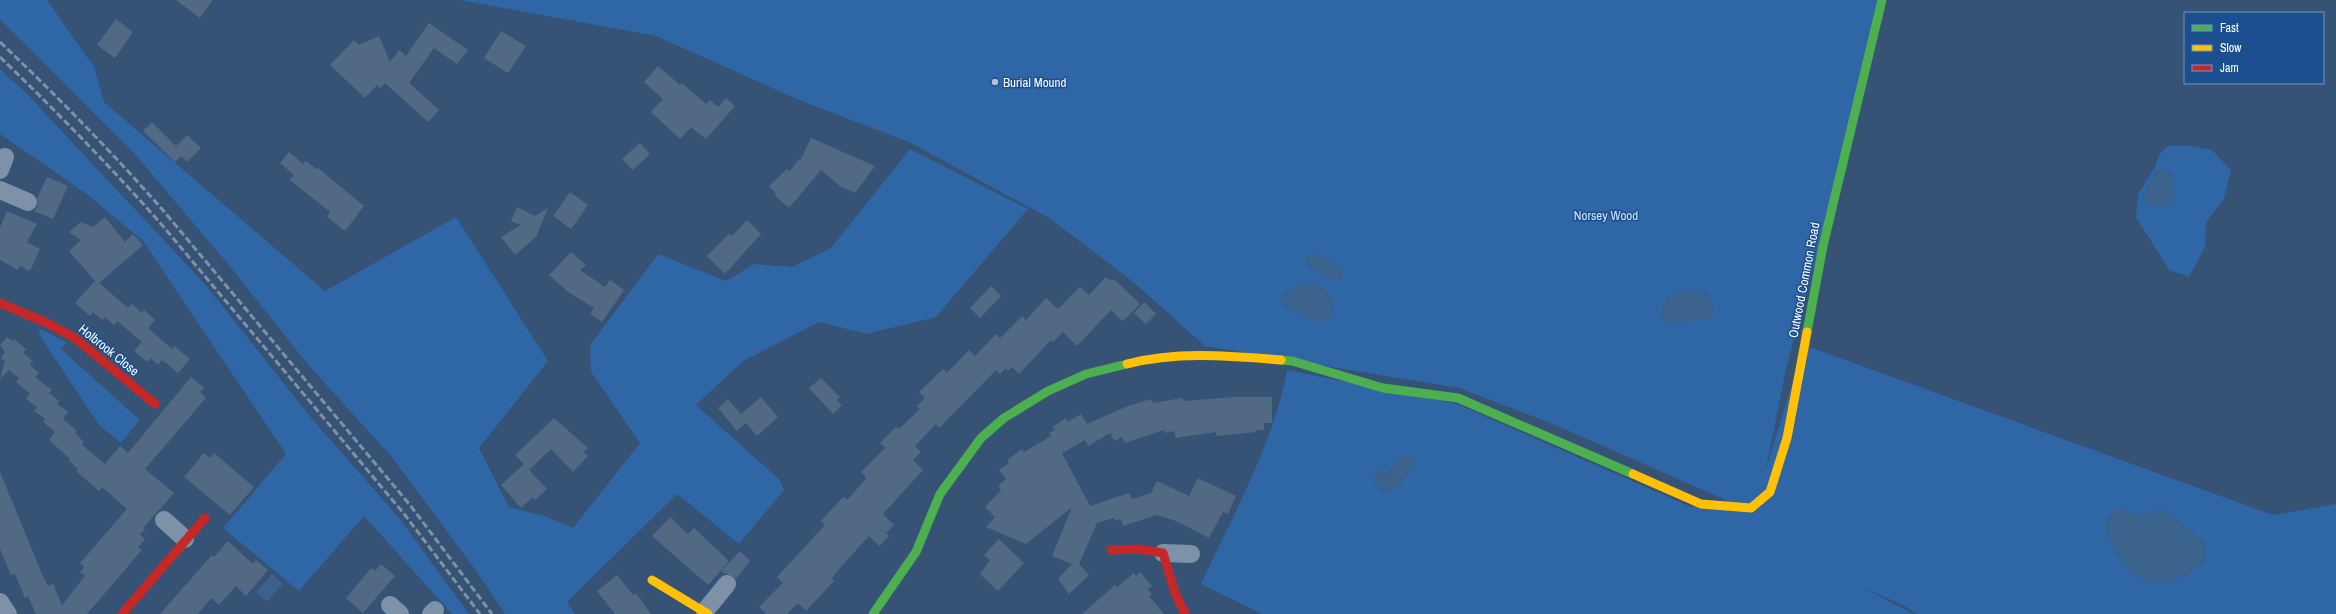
<svg xmlns="http://www.w3.org/2000/svg" width="2336" height="614" viewBox="0 0 2336 614" font-family="'Archivo Narrow',sans-serif">
<style>
.green{fill:#2f66a5;fill-rule:evenodd}
.water{fill:#3b618d}
.building{fill:#526984}
.lines{fill:none;stroke-linecap:round;stroke-linejoin:round}
.street{stroke:#7d92a8;stroke-width:18}
.fast{stroke:#4caf50;stroke-width:9}
.slow{stroke:#ffc107;stroke-width:9}
.jam{stroke:#c62828;stroke-width:9}
.rail{stroke:#7e92a7;stroke-width:3;stroke-dasharray:7 3;stroke-linecap:butt}
.poi-dot{fill:#b9c2ce;stroke:#1b4f8f;stroke-width:1.5}
.labels{text-anchor:middle;dominant-baseline:central;stroke-width:3;stroke-linejoin:round;paint-order:stroke}
.poi-label{font-size:13px;fill:#fff;stroke:#1b4f8f;text-anchor:start}
.park-label{font-size:13px;fill:#cfe3fa;stroke:#1b4f8f}
.street-label{font-size:13px;fill:#fff;stroke:#1b4f8f}
</style>
<rect width="100%" height="100%" fill="#365274"/>
<!-- green -->
<g class="green">
<polygon points="0,0 47,0 94,67 104,102 325,291 456,217 548,361 479,448 509,507 544,516 573,528 640,443 591,372 590,345 658,254 726,281 754,264 792,267 831,248 910,149 1028,209 936,317 866,334 819,322 743,361 696,405 779,479 784,490 739,544 677,494 567,602 575,614 505,614 477,572 391,456 310,367 228,264 133,152 0,20"/>
<path d="M 460,0 L 1882,0 L 1847,145 L 1786,369 L 1766,469 L 1804,345 L 2273,515 L 2336,504 L 2336,614 L 1917,614 L 1901,604 L 1863,588 L 1914,614 L 1262,614 L 1201,584 C 1231,519 1275,440 1287,370 L 1457,404 L 1691,507 L 1728,501 L 1553,424 L 1459,388 L 1205,346 L 1132,281 L 1049,218 L 911,143 L 799,100 L 656,36 ZM 1394,466 L 1392,490 L 1387,493 L 1380,489 L 1376,483 L 1382,471 L 1387,474 Z"/>
<polygon points="0,69 28,95 204,283 313,420 400,519 469,614 452,614 364,516 299,591 223,528 286,454 143,241 88,195 0,134"/>
<path d="M 2168,146 L 2191,146 L 2212,150 L 2231,170 L 2224,199 L 2206,222 L 2205,247 L 2189,277 L 2169,270 L 2136,217 L 2138,194 L 2155,167 L 2159,155 ZM 2165,170 L 2174,176 L 2173,206 L 2152,179 L 2155,173 Z"/>
<polygon points="41,329 67,343 61,349 140,420 121,443 99,425 38,333"/>
</g>
<!-- water -->
<g class="water">
<path d="M 2165,169 L 2174,176 L 2173,206 L 2151,205 L 2143,198 C 2147,184 2152,174 2165,169 Z"/>
<path d="M 1313,253 L 1333,261 L 1343,273 L 1341,281 C 1327,279 1315,273 1305,262 L 1307,256 Z"/>
<path d="M 1311,283 C 1329,291 1342,302 1327,321 L 1312,320 L 1278,302 L 1292,287 Z"/>
<polygon points="1697,289 1712,297 1713,307 1711,319 1667,323 1660,316 1667,297"/>
<path d="M 1402,456 L 1409,456 L 1414,464 L 1399,486 L 1387,493 L 1380,489 L 1373,480 L 1373,474 L 1377,471 L 1387,474 C 1394,469 1395,460 1402,456 Z"/>
<path d="M 2124,508 L 2136,516 L 2162,508 L 2202,540 L 2206,550 L 2204,562 C 2155,603 2122,579 2105,525 L 2113,512 Z"/>
<polygon points="272,574 283,584 267,602 256,592"/>
</g>
<!-- building -->
<g class="building">
<polygon points="176,0 213,0 200,18"/>
<polygon points="116,19 133,32 115,58 97,45"/>
<polygon points="429,23 468,50 457,64 434,48 409,83 439,110 428,122 385,83 380,88 377,85 365,98 330,65 354,40 359,45 379,36 390,62 399,50 406,56"/>
<polygon points="501,31 526,46 508,73 484,58"/>
<polygon points="658,66 680,85 682,83 706,104 710,100 718,107 726,98 735,106 706,139 691,127 680,139 651,112 663,99 644,82"/>
<polygon points="152,122 176,146 187,135 201,148 187,162 181,156 175,162 143,131"/>
<polygon points="811,138 875,166 855,193 841,187 821,170 789,208 774,195 776,193 769,186 787,169 790,171 799,159 800,161"/>
<polygon points="640,143 650,154 633,170 622,159"/>
<polygon points="289,152 303,164 306,161 316,169 318,168 364,206 345,231 327,217 330,212 290,180 294,175 280,163"/>
<polygon points="47,177 68,186 53,219 34,211 38,206 37,198"/>
<polygon points="570,192 588,205 571,229 553,216"/>
<polygon points="517,207 535,216 548,208 536,237 515,255 501,237 521,225 511,221"/>
<polygon points="7,211 37,224 27,242 40,249 30,271 20,266 18,270 0,260 0,228"/>
<polygon points="105,217 125,242 133,234 143,245 99,283 128,308 132,304 142,313 144,310 155,320 148,328 172,349 174,346 190,359 178,373 162,360 158,365 151,358 147,362 134,351 142,342 117,321 114,325 105,317 102,320 93,312 90,316 75,303 95,281 69,251 81,240 69,232 81,222 93,227"/>
<polygon points="747,220 761,234 725,274 707,256 729,234 732,236"/>
<polygon points="571,252 586,265 580,270 605,287 610,280 624,290 602,322 590,314 594,308 568,292 549,275"/>
<polygon points="1106,277 1111,281 1114,279 1140,304 1128,316 1122,321 1111,310 1077,346 1063,332 1053,342 1051,340 1019,374 1012,367 1008,371 1006,368 1000,374 996,370 939,428 936,424 915,446 921,452 913,460 923,470 883,514 894,525 886,533 889,536 879,546 869,536 840,568 832,578 834,581 806,611 798,603 787,614 766,614 759,607 783,583 777,577 825,525 821,521 843,497 847,500 865,480 866,477 861,472 885,448 880,443 896,427 899,429 920,409 917,406 925,398 919,392 943,369 947,373 969,350 975,356 996,334 1000,338 1022,316 1026,320 1046,298 1058,309 1080,287 1089,295"/>
<polygon points="991,286 1001,296 980,318 970,308"/>
<polygon points="1144,302 1156,314 1146,324 1134,313"/>
<polygon points="7,337 13,341 14,339 26,349 23,353 33,361 30,365 39,373 35,377 52,390 49,393 59,401 57,404 68,412 63,419 77,431 75,433 84,442 82,445 105,464 120,446 128,453 191,377 204,388 200,392 206,398 145,469 174,493 143,528 145,529 140,534 145,539 138,547 142,550 87,614 36,614 28,596 25,598 15,574 11,575 0,549 0,472 42,574 48,586 53,584 62,605 85,576 80,572 84,567 80,563 127,509 102,487 99,491 76,471 78,469 69,461 70,459 49,440 55,432 43,422 45,419 34,411 37,407 26,399 30,394 16,382 19,378 9,370 0,379 5,361 1,358 5,352 0,345"/>
<polygon points="821,378 840,397 837,400 842,405 833,414 809,388"/>
<polygon points="761,397 778,417 757,436 746,423 737,431 718,408 728,399 741,414"/>
<polygon points="1235,397 1272,397 1272,423 1264,423 1264,430 1256,430 1256,432 1216,436 1216,432 1176,438 1174,431 1165,433 1164,430 1125,443 1122,437 1114,441 1110,433 1088,446 1085,440 1062,453 1090,506 1129,493 1132,499 1151,493 1157,481 1189,496 1198,478 1236,496 1228,514 1223,512 1209,538 1176,521 1157,515 1123,526 1121,519 1115,521 1114,518 1097,523 1079,564 1089,575 1069,594 1058,579 1072,564 1052,556 1072,507 1026,544 986,527 995,517 985,507 1001,490 998,486 1006,479 999,470 1009,463 1007,460 1022,449 1024,452 1051,436 1049,433 1055,430 1052,427 1066,418 1068,422 1081,414 1087,424 1128,406 1151,399 1153,403 1182,398 1183,401"/>
<polygon points="554,418 588,448 583,452 588,456 573,472 551,449 529,470 547,489 535,500 533,497 521,508 501,485 524,464 515,455"/>
<polygon points="204,453 210,458 214,453 254,487 230,515 184,477"/>
<polygon points="670,517 688,534 694,528 729,561 708,585 652,536"/>
<polygon points="999,539 1024,563 998,591 980,574 990,560 984,555"/>
<polygon points="228,541 253,564 256,560 268,570 246,596 236,586 219,605 211,598 198,614 160,614 212,555 214,557"/>
<polygon points="740,551 750,561 736,579 721,571"/>
<polygon points="381,564 395,576 363,613 346,598 371,568 375,571"/>
<polygon points="1140,572 1152,586 1148,589 1152,594 1149,596 1164,614 1082,614 1115,585 1117,587 1134,573 1136,576"/>
<polygon points="617,575 633,595 636,593 651,614 615,614 597,591"/>
</g>
<g class="lines">
<!-- street -->
<g class="street">
<polyline points="0,170 5,157"/>
<polyline points="0,190 28,202"/>
<polyline points="164,520 185,539"/>
<polyline points="1163,553 1191,554"/>
<polyline points="0,602 8,614"/>
<polyline points="390,605 400,614"/>
<polyline points="705,611 727,584"/>
<polyline points="431,614 435,610"/>
</g>
<!-- fast -->
<g class="fast">
<polyline points="1807,332 1823,246 1882,0"/>
<polyline points="1281,360 1292,361 1383,388 1458,398 1633,474"/>
<polyline points="873,614 916,552 940,494 981,438 1004,418 1048,391 1086,374 1127,364"/>
</g>
<!-- slow -->
<g class="slow">
<path d="M 1127,364 C 1178,351 1229,356 1281,360"/>
<polyline points="1633,474 1701,504 1751,508 1770,492 1787,438 1807,332"/>
<polyline points="652,580 708,614"/>
</g>
<!-- jam -->
<g class="jam">
<polyline points="0,303 45,322 75,338 155,404"/>
<polyline points="1111,550 1138,549 1163,553 1175,593 1185,614"/>
<polyline points="122,614 205,518"/>
</g>
<!-- rail -->
<g class="rail">
<path d="M 0,42 C 58,97 115,155 167,215 L 410,505 L 492,614"/>
<path d="M 0,57 C 56,111 111,167 162,225 L 405,515 L 480,614"/>
</g>
</g>
<!-- markers -->
<circle class="poi-dot" cx="995" cy="82" r="4"/>
<g class="labels">
<!-- poi labels -->
<g class="poi-label">
<text x="1003" y="82">Burial Mound</text>
</g>
<!-- park labels -->
<g class="park-label">
<text x="1606" y="215">Norsey Wood</text>
</g>
<!-- street labels -->
<g class="street-label">
<text transform="translate(1804 280) rotate(-79)">Outwood Common Road</text>
<text transform="translate(109 350) rotate(39)">Holbrook Close</text>
</g>
</g>
<!-- legend -->
<rect x="2184" y="12" width="140" height="72" fill="#1b4f8f" stroke="#7695bc"/>
<rect x="2192" y="25" width="20" height="6" fill="#4caf50" stroke="#7695bc"/>
<text x="2220" y="32" font-size="12" fill="#ffffff">Fast</text>
<rect x="2192" y="45" width="20" height="6" fill="#ffc107" stroke="#7695bc"/>
<text x="2220" y="52" font-size="12" fill="#ffffff">Slow</text>
<rect x="2192" y="65" width="20" height="6" fill="#c62828" stroke="#7695bc"/>
<text x="2220" y="72" font-size="12" fill="#ffffff">Jam</text>
</svg>
